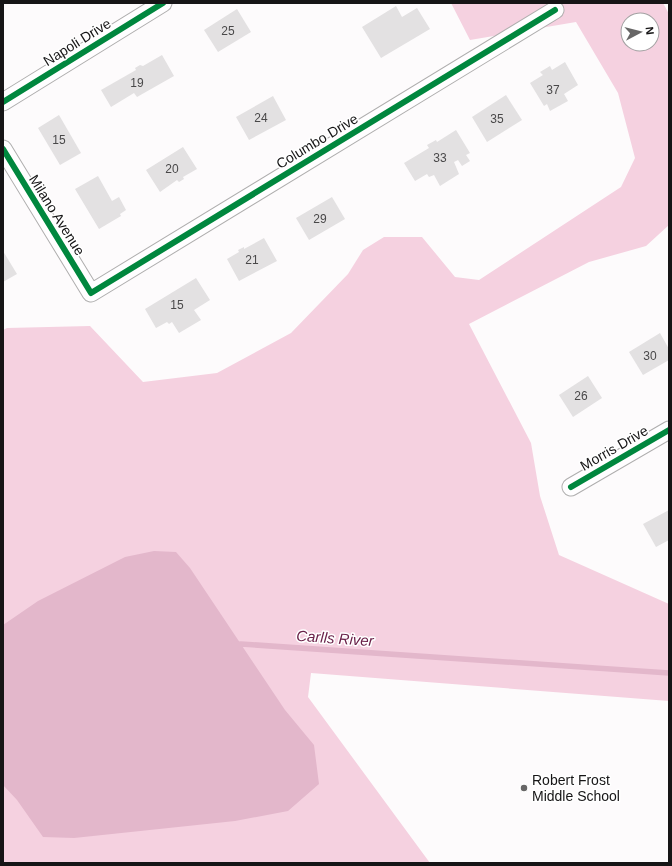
<svg xmlns="http://www.w3.org/2000/svg" width="672" height="866" viewBox="0 0 672 866" font-family="Helvetica,sans-serif">
<style>
.forest{fill:#f5d1e0;fill-rule:evenodd}
.water{fill:#e3b7cb}
.lines{fill:none;stroke-linecap:round;stroke-linejoin:round}
.stream{stroke:#e3b7cb;stroke-width:5.5}
.building{fill:#e3e1e2}
.minor-casing{stroke:#afaeae;stroke-width:19}
.minor{stroke:#fffeff;stroke-width:17}
.cycleway-casing{stroke:#fff;stroke-width:8}
.cycleway{stroke:#00873e;stroke-width:6}
.poi-dot{fill:#676666;stroke:#fff;stroke-width:1.5}
.labels{text-anchor:middle;dominant-baseline:central;stroke-width:3;stroke-linejoin:round;paint-order:stroke}
.number-label{font-size:12px;fill:#494849}
.street-label{font-size:14px;fill:#161516;stroke:#fff}
.poi-label{font-size:14px;fill:#161516;stroke:#fff;text-anchor:start}
.water-label{font-size:15px;font-style:italic;fill:#6a2149;stroke:#fff}
</style>
<rect width="100%" height="100%" fill="#fdfbfc"/>
<!-- forest -->
<path class="forest" d="M 451,3 L 663,3 L 669,14 L 669,225 L 646,246 L 589,262 L 469,324 L 531,443 L 540,496 L 559,555 L 669,604 L 669,701 L 311,673 L 308,697 L 430,863 L 3,863 L 3,330 L 7,328 L 90,326 L 143,382 L 217,373 L 291,333 L 348,274 L 363,250 L 384,237 L 422,237 L 455,277 L 479,280 L 621,187 L 635,158 L 618,93 L 576,22 L 470,40 ZM 628,20 L 652,20 L 652,44 L 628,44 Z"/>
<!-- water -->
<polygon class="water" points="154,551 176,552 190,568 285,710 314,745 319,784 288,811 235,821 74,838 43,837 17,800 3,785 3,625 38,601 125,557"/>
<g class="lines">
<!-- stream -->
<polyline class="stream" points="234,645 241,644 669,673"/>
</g>
<!-- building -->
<g class="building">
<polygon points="396,6 402,17 417,8 430,29 381,58 362,27"/>
<polygon points="237,9 251,32 218,52 204,30"/>
<polygon points="162,55 174,76 137,97 134,93 111,107 101,90 136,70 135,68 140,65 143,66"/>
<polygon points="565,62 578,85 564,94 568,101 550,111 547,104 544,106 530,83 543,75 540,72 550,66 552,70"/>
<polygon points="506,95 522,120 487,142 472,117"/>
<polygon points="273,96 286,120 249,140 236,117"/>
<polygon points="59,115 81,153 60,165 38,128"/>
<polygon points="456,130 470,153 466,155 470,161 462,166 458,160 454,162 459,174 440,186 434,175 429,177 427,174 415,181 404,163 429,148 427,145 436,140 437,142"/>
<polygon points="183,147 197,169 183,177 184,179 179,182 177,180 160,192 146,170"/>
<polygon points="98,176 112,201 119,197 126,210 120,214 121,216 99,229 75,189"/>
<polygon points="332,197 345,219 309,240 296,218"/>
<polygon points="264,238 277,261 239,281 227,259 239,252 238,250 244,247 244,249"/>
<polygon points="3,251 17,274 3,282"/>
<polygon points="196,278 210,300 194,310 201,320 179,333 172,322 169,324 167,322 156,328 145,309"/>
<polygon points="660,333 669,349 669,360 643,375 629,352"/>
<polygon points="588,376 602,398 573,417 559,395"/>
<polygon points="669,510 669,540 656,547 643,524"/>
</g>
<g class="lines">
<!-- minor casing -->
<g class="minor-casing">
<g id="minor">
<polyline points="3,102 163,3"/>
<polyline points="3,149 91,293 555,10"/>
<polyline points="571,487 669,430"/>
</g>
</g>
<!-- minor -->
<use href="#minor" class="minor"/>
<!-- cycleway casing -->
<g class="cycleway-casing">
<g id="cycleway">
<polyline points="3,102 163,3"/>
<polyline points="3,149 91,293 555,10"/>
<polyline points="571,487 669,430"/>
</g>
</g>
<!-- cycleway -->
<use href="#cycleway" class="cycleway"/>
</g>
<!-- markers -->
<circle class="poi-dot" cx="524" cy="788" r="4"/>
<g class="labels">
<!-- number labels -->
<g class="number-label">
<text x="228" y="31">25</text>
<text x="137" y="83">19</text>
<text x="553" y="90">37</text>
<text x="261" y="118">24</text>
<text x="497" y="119">35</text>
<text x="59" y="140">15</text>
<text x="440" y="158">33</text>
<text x="172" y="169">20</text>
<text x="320" y="219">29</text>
<text x="252" y="260">21</text>
<text x="177" y="305">15</text>
<text x="650" y="356">30</text>
<text x="581" y="396">26</text>
</g>
<!-- street labels -->
<g class="street-label">
<text transform="translate(77 42) rotate(-32)">Napoli Drive</text>
<text transform="translate(317 141) rotate(-31)">Columbo Drive</text>
<text transform="translate(57 215) rotate(58)">Milano Avenue</text>
<text transform="translate(614 448) rotate(-30)">Morris Drive</text>
</g>
<!-- poi labels -->
<g class="poi-label">
<text x="532" y="780">Robert Frost<tspan x="532" dy="16">Middle School</tspan></text>
</g>
<!-- water labels -->
<g class="water-label">
<text transform="translate(335 638) rotate(4)">Carlls River</text>
</g>
</g>
<!-- border -->
<rect width="672" height="866" fill="none" stroke="#161516" stroke-width="8"/>
<!-- north arrow -->
<g transform="translate(640 32) rotate(83)"><circle r="19" fill="#ffffff" stroke="#a2a1a2"/>
<path d="M0-3L7 15L0 10L-7 15Z" fill="#676666"/>
<text y="-6" font-size="11" font-weight="bold" text-anchor="middle" fill="#161516">N</text>
</g>
</svg>
